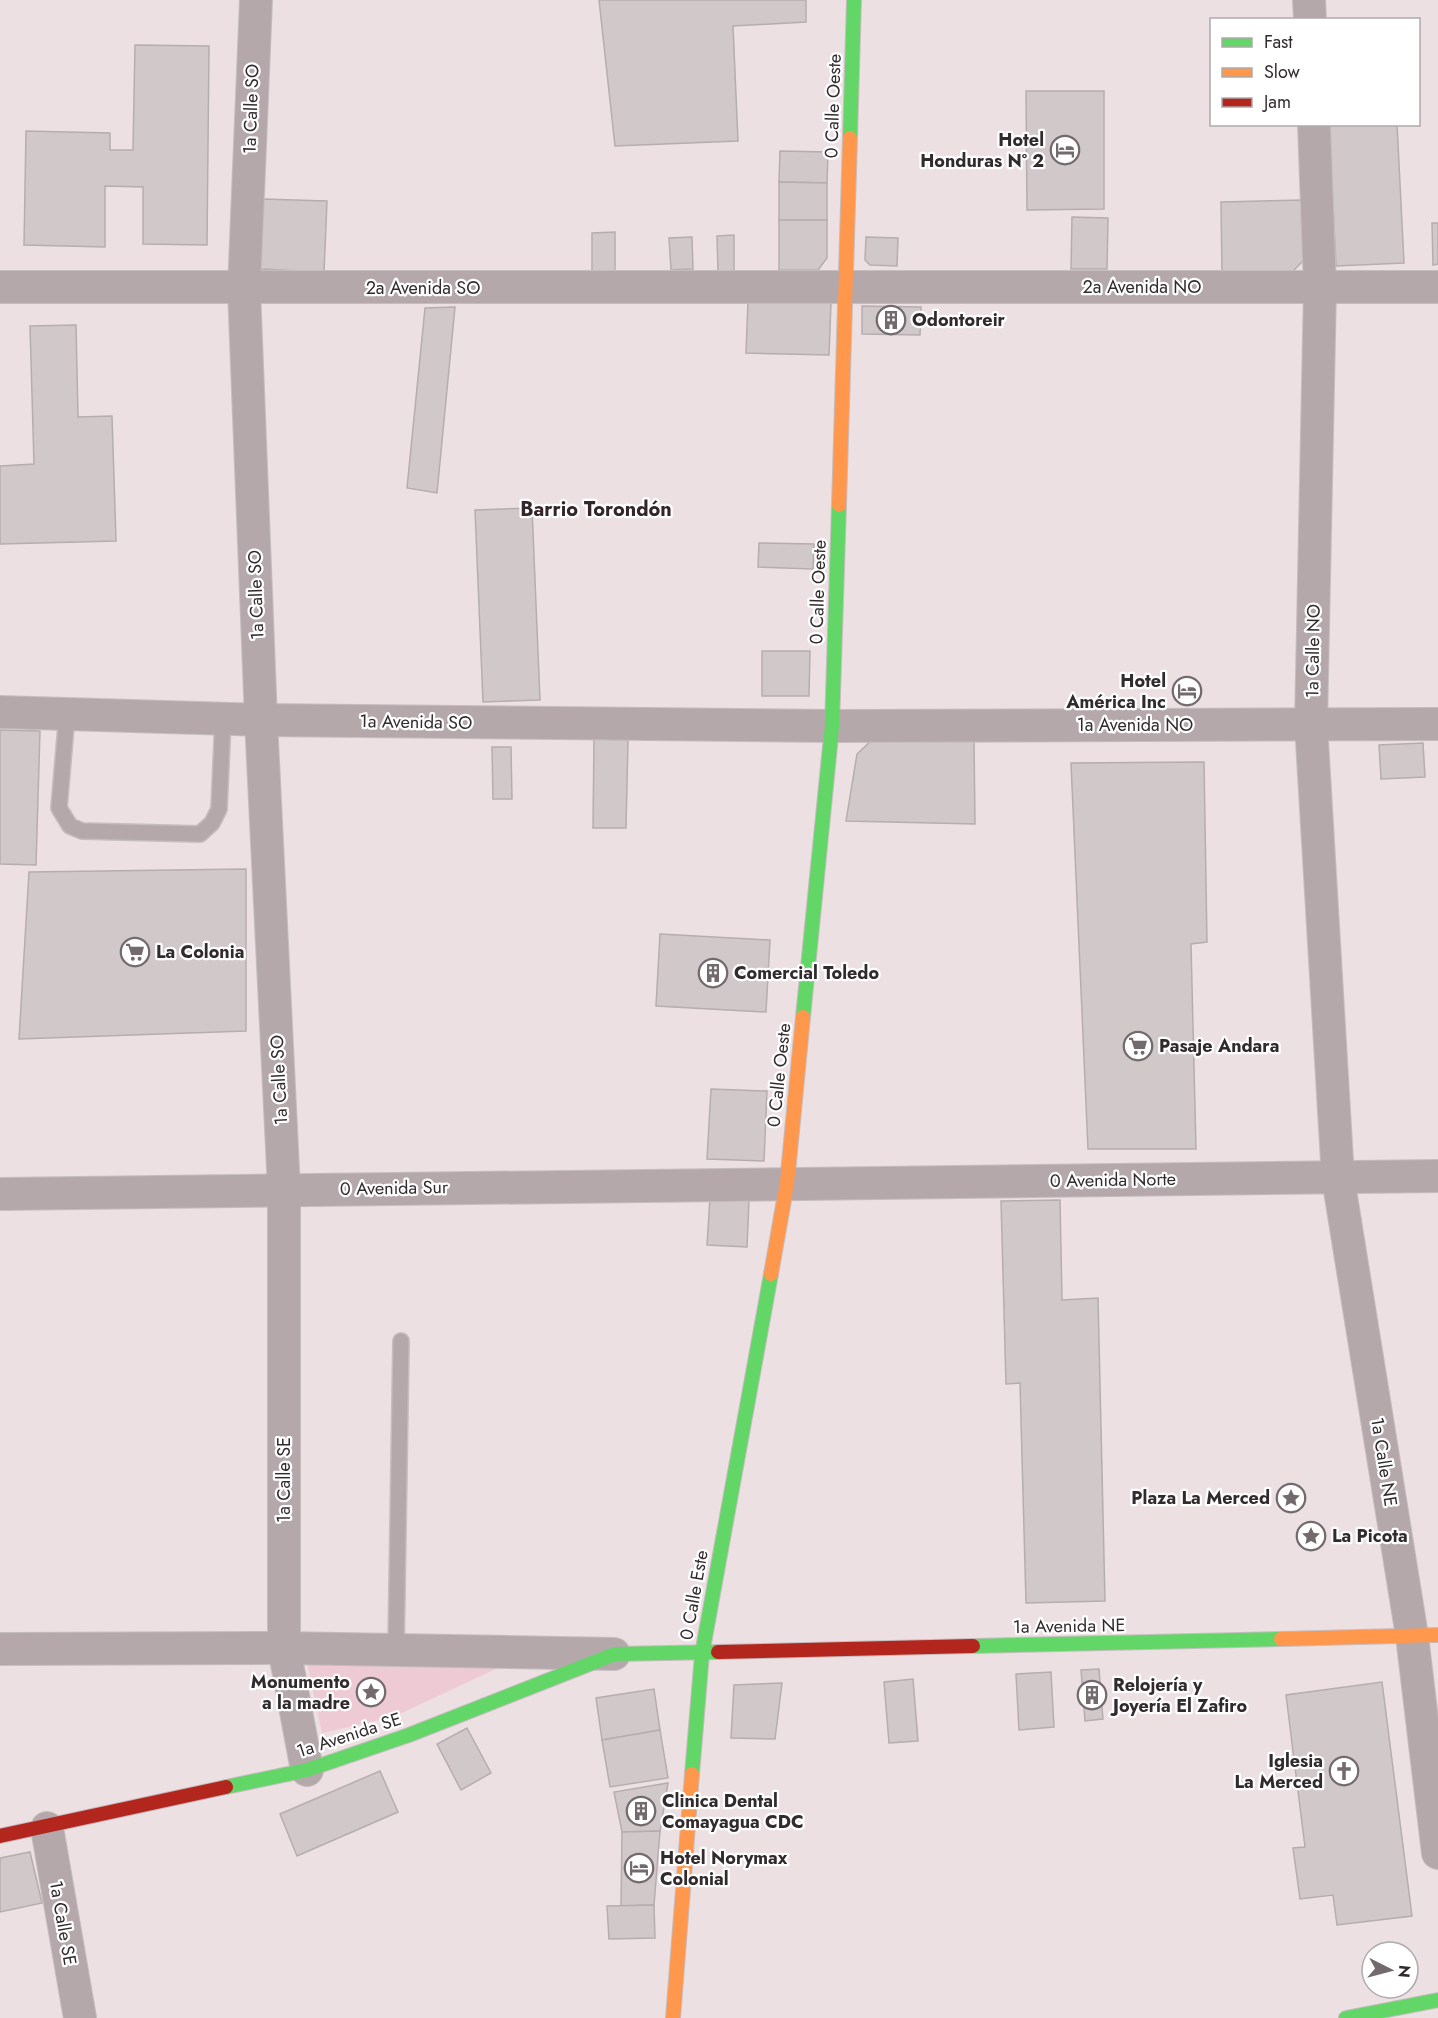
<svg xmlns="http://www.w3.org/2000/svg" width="1438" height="2018" viewBox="0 0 1438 2018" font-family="Jost,sans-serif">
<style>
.green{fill:#eecad4}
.building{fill:#d1c8ca;stroke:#b6adaf;stroke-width:1.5}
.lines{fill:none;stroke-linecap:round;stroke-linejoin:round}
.lane-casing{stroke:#c6bdbf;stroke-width:18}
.street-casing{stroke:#c6bdbf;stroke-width:34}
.fast-casing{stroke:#c6bdbf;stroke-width:16}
.slow-casing{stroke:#c6bdbf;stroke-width:16}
.jam-casing{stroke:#c6bdbf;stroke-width:16}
.lane{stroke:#b4a8ab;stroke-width:15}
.street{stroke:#b4a8ab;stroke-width:32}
.fast{stroke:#63d668;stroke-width:14}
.slow{stroke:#ff974d;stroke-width:14}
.jam{stroke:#b3261e;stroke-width:14}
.labels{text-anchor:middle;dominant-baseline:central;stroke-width:4.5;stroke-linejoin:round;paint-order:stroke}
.street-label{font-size:18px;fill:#322b2d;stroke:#fff}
.poi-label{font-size:18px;font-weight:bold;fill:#322b2d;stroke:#fff;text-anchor:start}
.neighbourhood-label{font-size:20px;font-weight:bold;fill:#332529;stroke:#fff}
</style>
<rect width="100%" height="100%" fill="#ece0e3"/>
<!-- green -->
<polygon class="green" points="528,1654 393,1717 322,1733 306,1659"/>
<!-- building -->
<g class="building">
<polygon points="599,0 806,0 806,22 733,26 738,141 615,146"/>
<polygon points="135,45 209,46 207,245 143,244 143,187 105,186 105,247 24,245 26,131 110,133 110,150 133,150"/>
<polygon points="1026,91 1104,91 1104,209 1027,210"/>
<polygon points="1329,124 1397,124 1404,263 1336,266"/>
<polygon points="780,151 828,152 827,183 779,182"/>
<polygon points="779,182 827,183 827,220 779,220"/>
<polygon points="262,199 327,201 324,272 259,269"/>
<polygon points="1303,200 1304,260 1291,273 1222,274 1221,202"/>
<polygon points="1072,217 1108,218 1107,269 1071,269"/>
<polygon points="779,220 827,220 827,258 818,270 779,270"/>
<polygon points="1432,223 1438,223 1438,264 1433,265"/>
<polygon points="615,232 615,271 592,272 592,233"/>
<polygon points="734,235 734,271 718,271 717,236"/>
<polygon points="692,237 693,269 671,270 669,238"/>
<polygon points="866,237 898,238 897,266 870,265 865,260"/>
<polygon points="748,301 831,303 829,355 746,353"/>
<polygon points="862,306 921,307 920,335 862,334"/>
<polygon points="455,307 437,493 407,488 425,308"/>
<polygon points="76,325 78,417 112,416 116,541 0,544 0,466 34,464 30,326"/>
<polygon points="532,508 540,700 483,702 475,510"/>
<polygon points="759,543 814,544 813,569 758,567"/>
<polygon points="762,651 810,651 809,696 762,696"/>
<polygon points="0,730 40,731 36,865 0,864"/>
<polygon points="874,738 974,740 975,824 846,821 857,754"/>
<polygon points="594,739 628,740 626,828 593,828"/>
<polygon points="1423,743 1425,777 1381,779 1379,745"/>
<polygon points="492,747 511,747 512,799 493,799"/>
<polygon points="1204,762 1207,942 1191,944 1196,1149 1088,1149 1071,763"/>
<polygon points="246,869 246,1031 19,1039 29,872"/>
<polygon points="660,934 770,940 766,1012 656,1006"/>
<polygon points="711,1089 767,1091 764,1161 707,1159"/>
<polygon points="710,1198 749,1200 747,1247 707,1245"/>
<polygon points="1060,1200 1062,1300 1098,1298 1105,1601 1026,1603 1020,1383 1006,1384 1001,1201"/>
<polygon points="1099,1669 1103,1719 1085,1721 1081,1670"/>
<polygon points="1051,1672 1054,1727 1019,1730 1016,1674"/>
<polygon points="913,1679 918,1741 889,1743 884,1682"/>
<polygon points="1382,1682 1412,1916 1337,1925 1333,1895 1300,1899 1293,1848 1305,1847 1286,1695"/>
<polygon points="782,1683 775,1739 731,1738 734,1685"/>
<polygon points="654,1689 660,1730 602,1740 596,1698"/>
<polygon points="467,1728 491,1773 461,1790 437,1744"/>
<polygon points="660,1730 668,1778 610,1787 602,1740"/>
<polygon points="380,1771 398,1812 297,1856 280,1814"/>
<polygon points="668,1783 660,1831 622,1832 614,1792"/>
<polygon points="660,1831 654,1905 621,1906 622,1832"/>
<polygon points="30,1852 42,1903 0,1912 0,1858"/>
<polygon points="654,1905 655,1938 609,1939 607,1906"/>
</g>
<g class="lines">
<!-- lane casing -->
<g class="lane-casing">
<g id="lane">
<polyline points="67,714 59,808 70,826 82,831 200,834 212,823 219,809 223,719"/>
<polyline points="396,1650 401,1341"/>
</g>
</g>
<!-- street casing -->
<g class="street-casing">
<g id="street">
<polyline points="256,0 244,289 261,720 284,1189 284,1648 307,1770"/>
<polyline points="1309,0 1310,20"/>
<polyline points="1314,124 1320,288 1311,724 1338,1178 1412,1636 1438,1853"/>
<polyline points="0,287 1438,287"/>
<polyline points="0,712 261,720 832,726 1438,724"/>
<polyline points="0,1194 1438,1176"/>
<polyline points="0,1649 284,1648 614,1654"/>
<polyline points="47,1828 80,2018"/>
</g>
</g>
<!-- fast casing -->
<g class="fast-casing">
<g id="fast">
<polyline points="850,138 854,0"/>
<polyline points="803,1017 832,726 839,505"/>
<polyline points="973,1646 1281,1639"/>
<polyline points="692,1774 702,1654 771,1274"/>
<polyline points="226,1787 307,1770 409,1735 615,1654 718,1652"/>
<polyline points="1346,2018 1438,2000"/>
</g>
</g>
<!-- slow casing -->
<g class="slow-casing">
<g id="slow">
<polyline points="839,505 850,138"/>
<polyline points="771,1274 787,1183 803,1017"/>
<polyline points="1281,1639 1438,1635"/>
<polyline points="673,2018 692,1774"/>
</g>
</g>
<!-- jam casing -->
<g class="jam-casing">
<g id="jam">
<polyline points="718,1652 973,1646"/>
<polyline points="0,1836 226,1787"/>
</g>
</g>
<!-- lane -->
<use href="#lane" class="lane"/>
<!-- street -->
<use href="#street" class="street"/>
<!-- fast -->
<use href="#fast" class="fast"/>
<!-- slow -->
<use href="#slow" class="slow"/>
<!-- jam -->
<use href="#jam" class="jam"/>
</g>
<!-- icons -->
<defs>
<g id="hotel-ring" transform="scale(1.5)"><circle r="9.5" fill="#fff" stroke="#736a6d" stroke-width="1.5"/><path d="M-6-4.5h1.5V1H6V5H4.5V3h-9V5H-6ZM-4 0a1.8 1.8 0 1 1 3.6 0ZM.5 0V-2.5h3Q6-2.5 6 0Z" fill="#736a6d"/></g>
<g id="building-ring" transform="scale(1.5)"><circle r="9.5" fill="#fff" stroke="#736a6d" stroke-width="1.5"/><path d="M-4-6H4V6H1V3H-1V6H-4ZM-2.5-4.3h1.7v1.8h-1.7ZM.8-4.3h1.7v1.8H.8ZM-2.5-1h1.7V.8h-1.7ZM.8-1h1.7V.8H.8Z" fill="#736a6d"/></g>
<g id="supermarket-ring" transform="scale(1.5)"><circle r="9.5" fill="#fff" stroke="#736a6d" stroke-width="1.5"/><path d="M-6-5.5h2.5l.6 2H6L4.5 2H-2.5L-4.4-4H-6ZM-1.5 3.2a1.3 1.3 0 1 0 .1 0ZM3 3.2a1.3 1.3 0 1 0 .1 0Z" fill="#736a6d"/></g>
<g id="sight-ring" transform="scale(1.5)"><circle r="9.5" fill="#fff" stroke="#736a6d" stroke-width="1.5"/><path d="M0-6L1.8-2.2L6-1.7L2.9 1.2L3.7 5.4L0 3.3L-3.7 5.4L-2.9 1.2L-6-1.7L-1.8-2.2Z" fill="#736a6d"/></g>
<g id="church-ring" transform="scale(1.5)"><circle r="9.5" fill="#fff" stroke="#736a6d" stroke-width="1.5"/><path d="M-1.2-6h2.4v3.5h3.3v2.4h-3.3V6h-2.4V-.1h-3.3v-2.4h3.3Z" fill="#736a6d"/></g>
</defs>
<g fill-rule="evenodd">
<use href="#hotel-ring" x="1065" y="150"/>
<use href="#building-ring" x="891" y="320"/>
<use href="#hotel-ring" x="1187" y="691"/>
<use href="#supermarket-ring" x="135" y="952"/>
<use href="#building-ring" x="713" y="973"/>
<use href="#supermarket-ring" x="1138" y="1046"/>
<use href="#sight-ring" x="1291" y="1498"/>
<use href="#sight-ring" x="1311" y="1536"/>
<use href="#sight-ring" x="371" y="1692"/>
<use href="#building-ring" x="1092" y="1695"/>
<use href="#church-ring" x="1344" y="1771"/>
<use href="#building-ring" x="641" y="1811"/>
<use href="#hotel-ring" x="639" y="1868"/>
</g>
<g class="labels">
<!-- street labels -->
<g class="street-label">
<text transform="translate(833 106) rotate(-88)">0 Calle Oeste</text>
<text transform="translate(251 109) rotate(-88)">1a Calle SO</text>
<text x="1142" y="287">2a Avenida NO</text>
<text x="423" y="288">2a Avenida SO</text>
<text transform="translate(818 592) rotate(-88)">0 Calle Oeste</text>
<text transform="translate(256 595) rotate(-92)">1a Calle SO</text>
<text transform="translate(1313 651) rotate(-89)">1a Calle NO</text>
<text transform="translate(416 722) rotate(1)">1a Avenida SO</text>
<text x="1135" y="725">1a Avenida NO</text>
<text transform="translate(779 1075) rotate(-84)">0 Calle Oeste</text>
<text transform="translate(279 1080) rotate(-93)">1a Calle SO</text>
<text transform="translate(1113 1180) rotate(-1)">0 Avenida Norte</text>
<text transform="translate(394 1188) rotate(-1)">0 Avenida Sur</text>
<text transform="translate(1384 1462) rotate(81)">1a Calle NE</text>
<text transform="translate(284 1480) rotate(-90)">1a Calle SE</text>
<text transform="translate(694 1595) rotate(-80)">0 Calle Este</text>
<text transform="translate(1069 1626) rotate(-1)">1a Avenida NE</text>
<text transform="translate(349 1735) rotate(-18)">1a Avenida SE</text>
<text transform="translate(63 1923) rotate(80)">1a Calle SE</text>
</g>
<!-- poi labels -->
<g class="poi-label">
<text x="1044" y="140" text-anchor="end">Hotel<tspan x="1044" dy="21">Honduras Nº 2</tspan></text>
<text x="912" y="320">Odontoreir</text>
<text x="1166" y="681" text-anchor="end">Hotel<tspan x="1166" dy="21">América Inc</tspan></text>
<text x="156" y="952">La Colonia</text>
<text x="734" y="973">Comercial Toledo</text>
<text x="1159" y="1046">Pasaje Andara</text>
<text x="1270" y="1498" text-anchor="end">Plaza La Merced</text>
<text x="1332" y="1536">La Picota</text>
<text x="350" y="1682" text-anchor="end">Monumento<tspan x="350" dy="21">a la madre</tspan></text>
<text x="1113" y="1685">Relojería y<tspan x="1113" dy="21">Joyería El Zafiro</tspan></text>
<text x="1323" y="1761" text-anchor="end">Iglesia<tspan x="1323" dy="21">La Merced</tspan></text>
<text x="662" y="1801">Clinica Dental<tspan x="662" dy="21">Comayagua CDC</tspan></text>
<text x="660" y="1858">Hotel Norymax<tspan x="660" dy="21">Colonial</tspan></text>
</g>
<!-- neighbourhood labels -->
<g class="neighbourhood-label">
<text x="596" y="509">Barrio Torondón</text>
</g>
</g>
<!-- legend -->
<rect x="1210" y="18" width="210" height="108" fill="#ffffff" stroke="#adaaab" stroke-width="1.5"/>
<rect x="1222" y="38" width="30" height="9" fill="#63d668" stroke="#adaaab" stroke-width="1.5"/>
<text x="1264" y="48" font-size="18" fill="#322b2d">Fast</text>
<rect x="1222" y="68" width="30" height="9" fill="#ff974d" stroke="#adaaab" stroke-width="1.5"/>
<text x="1264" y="78" font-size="18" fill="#322b2d">Slow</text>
<rect x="1222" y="98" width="30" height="9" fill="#b3261e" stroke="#adaaab" stroke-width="1.5"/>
<text x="1264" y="108" font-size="18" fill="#322b2d">Jam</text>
<!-- north arrow -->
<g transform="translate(1390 1970) rotate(96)"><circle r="28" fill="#ffffff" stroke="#adaaab" stroke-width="1.5"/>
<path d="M0-4.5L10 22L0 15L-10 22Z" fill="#736a6d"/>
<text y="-9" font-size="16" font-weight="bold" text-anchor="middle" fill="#322b2d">N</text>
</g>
</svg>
